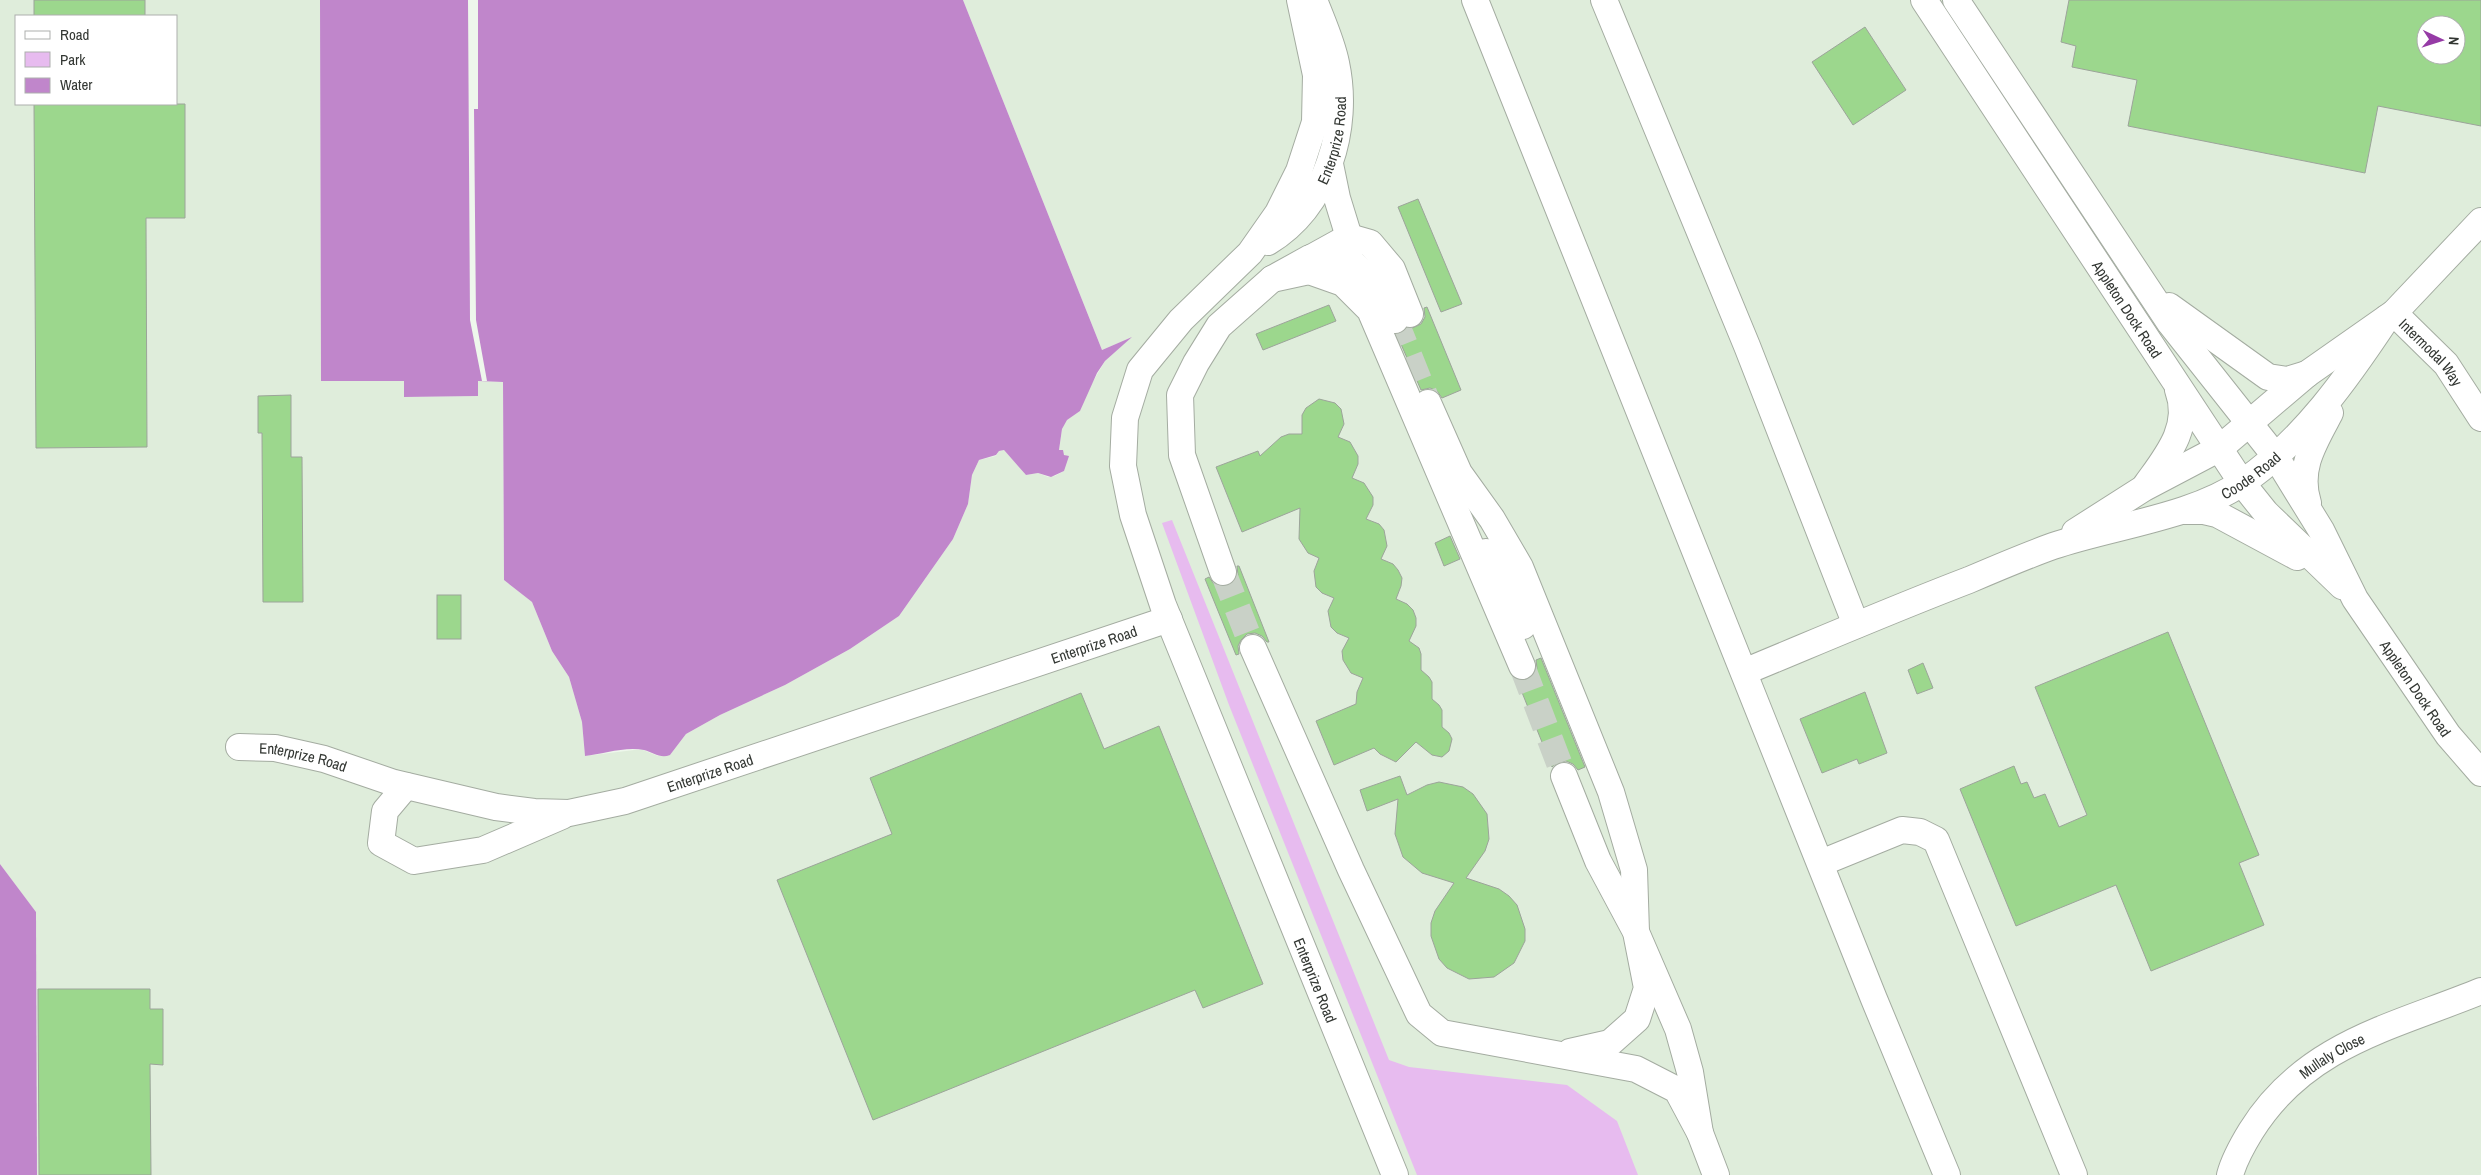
<svg xmlns="http://www.w3.org/2000/svg" width="2481" height="1175" viewBox="0 0 2481 1175" font-family="'Archivo Narrow',sans-serif">
<style>
.built{fill:#dfeddb;fill-rule:evenodd}
.green{fill:#e7bbef}
.water{fill:#c086cb}
.pier{fill:#eef7ec}
.building{fill:#9cd78d;stroke:#9ca49a;fill-rule:evenodd}
.lines{fill:none;stroke-linecap:round;stroke-linejoin:round}
.minor-tunnel{stroke:#c9d1c7;stroke-width:26;stroke-dasharray:26 13;stroke-linecap:butt}
.minor-casing{stroke:#a4aca1;stroke-width:28}
.minor{stroke:#fff;stroke-width:26}
.labels{text-anchor:middle;dominant-baseline:central;stroke-width:5;stroke-linejoin:round;paint-order:stroke}
.street-label{font-size:15px;fill:#333733;stroke:#fff}
</style>
<rect width="100%" height="100%" fill="#eef7ec"/>
<!-- built -->
<path class="built" d="M 0,0 L 320,0 L 321,380 L 404,381 L 404,397 L 478,396 L 478,381 L 503,382 L 504,580 L 532,602 L 552,651 L 569,677 L 582,722 L 585,756 L 634,750 L 643,750 L 658,756 L 670,755 L 686,734 L 720,715 L 785,685 L 850,649 L 899,616 L 953,539 L 968,504 L 972,475 L 979,460 L 996,456 L 999,451 L 1004,450 L 1026,475 L 1038,473 L 1048,477 L 1055,476 L 1064,471 L 1066,456 L 1059,450 L 1062,429 L 1066,420 L 1080,411 L 1088,390 L 1105,361 L 1130,338 L 1102,350 L 963,0 L 2481,0 L 2481,1175 L 37,1175 L 36,912 L 0,864 ZM 16,16 L 176,16 L 176,104 L 16,104 ZM 2426,25 L 2456,25 L 2456,55 L 2426,55 Z"/>
<!-- green -->
<polygon class="green" points="1172,520 1389,1060 1409,1067 1567,1085 1617,1121 1638,1175 1417,1175 1229,705 1162,523"/>
<!-- water -->
<g class="water">
<path d="M 320,0 L 963,0 L 1102,350 L 1132,337 L 1105,361 L 1097,373 L 1080,411 L 1067,420 L 1062,429 L 1059,450 L 1063,450 L 1064,455 L 1069,456 L 1064,471 L 1051,477 L 1038,473 L 1026,475 L 1004,450 L 999,451 L 996,455 L 979,460 L 972,475 L 968,504 L 953,539 L 899,616 L 850,649 L 785,685 L 720,715 L 686,734 L 670,755 C 660,759 653,752 644,750 C 626,746 602,754 585,756 L 582,722 L 569,677 L 552,651 L 532,602 L 504,580 L 503,382 L 478,381 L 478,396 L 404,397 L 404,381 L 321,381 Z"/>
<polygon points="0,864 36,912 37,1175 0,1175"/>
</g>
<!-- pier -->
<polygon class="pier" points="468,0 478,0 478,109 474,109 476,320 487,381 482,381 470,320"/>
<!-- building -->
<g class="building">
<rect x="34" y="0" width="111" height="16"/>
<path d="M 2069,0 L 2481,0 L 2481,126 L 2378,106 L 2365,173 L 2128,126 L 2137,80 L 2072,67 L 2076,46 L 2061,42 ZM 2426,25 L 2456,25 L 2456,55 L 2426,55 Z"/>
<polygon points="1865,27 1906,90 1853,125 1812,62"/>
<polygon points="34,104 185,104 185,218 146,218 147,447 36,448"/>
<polygon points="1418,199 1462,304 1441,312 1398,207"/>
<polygon points="1329,305 1336,321 1263,350 1256,334"/>
<polygon points="1427,307 1461,390 1442,398 1437,391 1430,388 1421,390 1397,335 1421,324 1425,317 1424,308"/>
<polygon points="291,395 291,457 302,457 303,602 263,602 262,433 258,433 258,396"/>
<polygon points="1319,399 1335,403 1341,409 1344,424 1338,437 1350,442 1358,456 1358,464 1352,478 1364,483 1373,497 1373,505 1366,519 1379,524 1384,530 1387,546 1381,559 1393,564 1398,570 1402,578 1401,586 1396,599 1407,604 1413,610 1416,618 1416,626 1409,641 1419,648 1421,654 1421,670 1429,677 1432,682 1432,699 1439,705 1442,710 1442,727 1449,733 1452,739 1449,751 1442,757 1432,755 1416,742 1396,762 1380,754 1374,748 1334,765 1316,721 1356,704 1357,692 1363,678 1351,673 1343,660 1342,651 1349,638 1337,633 1331,627 1328,611 1334,598 1322,593 1316,587 1314,571 1319,558 1308,553 1299,539 1300,508 1242,532 1216,467 1258,451 1260,456 1281,437 1289,434 1302,434 1302,415 1306,408"/>
<polygon points="1450,536 1460,559 1444,566 1435,543"/>
<polygon points="1237,566 1239,566 1269,642 1267,642 1262,636 1255,633 1247,634 1241,640 1238,646 1239,654 1236,655 1205,579 1209,577 1214,584 1220,587 1228,586 1235,581 1238,575"/>
<rect x="437" y="595" width="24" height="44"/>
<polygon points="2168,632 2259,855 2239,863 2264,925 2151,971 2116,885 2016,926 1960,789 2014,766 2021,784 2027,782 2034,798 2045,794 2059,827 2087,815 2035,687"/>
<polygon points="1541,658 1585,767 1578,770 1573,764 1566,761 1558,762 1552,767 1517,680 1527,680 1534,675 1537,668 1536,660"/>
<polygon points="1923,663 1933,688 1917,694 1908,670"/>
<polygon points="1865,692 1887,753 1859,764 1857,759 1822,773 1800,719"/>
<polygon points="1081,693 1104,749 1159,726 1263,984 1203,1008 1195,990 873,1120 777,880 892,834 870,778"/>
<polygon points="1400,776 1407,795 1427,785 1439,782 1463,787 1473,794 1487,814 1489,839 1485,851 1466,878 1499,889 1509,896 1517,905 1525,929 1525,941 1514,963 1494,977 1469,979 1447,968 1439,959 1431,936 1431,923 1435,911 1454,883 1422,873 1403,857 1395,834 1398,799 1367,811 1360,790"/>
<polygon points="38,989 150,989 150,1009 163,1009 163,1065 150,1064 151,1175 39,1175"/>
</g>
<g class="lines">
<!-- minor-tunnel -->
<g class="minor-tunnel">
<polyline points="1395,320 1428,403"/>
<polyline points="1223,572 1253,648"/>
<polyline points="1522,666 1564,776"/>
</g>
<!-- minor casing -->
<g class="minor-casing">
<g id="minor">
<path id="s1" d="M 1300,0 L 1316,75 L 1315,122 L 1299,171 L 1278,213 L 1250,253 L 1181,320 L 1140,370 L 1125,418 L 1123,466 L 1133,515 L 1163,605 L 1395,1175"/>
<polyline points="1475,0 1874,999 1947,1175"/>
<polyline points="1604,0 1747,346 1856,625"/>
<path id="s2" d="M 1924,0 L 2242,483 L 2266,513 L 2342,586"/>
<path id="s3" d="M 1956,0 L 2170,323 L 2276,457 L 2321,530 L 2355,599 L 2448,735 L 2481,773"/>
<polyline points="1330,164 1337,198 1349,237"/>
<path id="s4" d="M 1268,242 C 1327,206 1350,128 1336,63 C 1332,43 1323,23 1316,5"/>
<polyline points="1311,258 1349,237 1370,243 1392,269 1410,314"/>
<polyline points="1272,279 1309,271 1343,283 1370,310 1522,666"/>
<polyline points="2169,306 2268,377 2287,380 2307,374"/>
<path id="s5" d="M 2394,313 L 2446,364 L 2481,418"/>
<polyline points="1428,403 1459,473 1492,519 1520,567 1611,792 1634,870 1636,932 1678,1029 1690,1072 1700,1133"/>
<path d="M 2146,485 C 2166,457 2192,427 2178,390"/>
<path d="M 2308,503 C 2297,469 2314,443 2330,413"/>
<polyline points="2185,511 2204,511 2217,514 2297,557"/>
<polyline points="2075,532 2144,488 2220,448 2307,374 2394,313 2481,221"/>
<polyline points="1486,552 1507,584 1523,626"/>
<polyline points="1223,572 1182,455 1180,395 1196,363 1219,326 1272,279 1310,258 1351,261 1379,290 1395,320"/>
<polyline points="1253,648 1351,870 1419,1014 1442,1033 1636,1069 1677,1090 1700,1133 1716,1175"/>
<path id="s6" d="M 1744,672 C 1819,641 1893,609 1969,580 C 1997,568 2025,556 2053,546 C 2112,526 2193,517 2243,482 C 2303,441 2348,377 2387,318"/>
<path id="s7" d="M 239,747 L 275,748 L 324,759 L 394,783 L 496,807 L 534,812 L 569,813 L 625,801 L 1169,619"/>
<polyline points="1564,776 1598,861 1636,932 1647,988 1637,1019 1610,1043 1570,1052"/>
<polyline points="406,786 385,811 381,843 414,861 483,850 562,816"/>
<polyline points="1821,863 1902,830 1920,832 1936,840 2074,1175"/>
<path id="s8" d="M 2230,1175 C 2234,1160 2243,1144 2251,1131 C 2305,1044 2393,1027 2481,991"/>
</g>
</g>
<!-- minor -->
<use href="#minor" class="minor"/>
</g>
<g class="labels">
<!-- street labels -->
<g class="street-label">
<text stroke="none"><textPath href="#s4" startOffset="125">Enterprize Road</textPath></text>
<text stroke="none"><textPath href="#s2" startOffset="370">Appleton Dock Road</textPath></text>
<text stroke="none"><textPath href="#s5" startOffset="54">Intermodal Way</textPath></text>
<text stroke="none"><textPath href="#s6" startOffset="545">Coode Road</textPath></text>
<text stroke="none"><textPath href="#s7" startOffset="890">Enterprize Road</textPath></text>
<text stroke="none"><textPath href="#s3" startOffset="829">Appleton Dock Road</textPath></text>
<text stroke="none"><textPath href="#s7" startOffset="65">Enterprize Road</textPath></text>
<text stroke="none"><textPath href="#s7" startOffset="485">Enterprize Road</textPath></text>
<text stroke="none"><textPath href="#s1" startOffset="1080">Enterprize Road</textPath></text>
<text stroke="none"><textPath href="#s8" startOffset="161">Mullaly Close</textPath></text>
</g>
</g>
<!-- legend -->
<rect x="15" y="15" width="162" height="90" fill="#ffffff" stroke="#adafad"/>
<rect x="25" y="31" width="25" height="8" fill="#ffffff" stroke="#adafad"/>
<text x="60" y="40" font-size="15" fill="#333733">Road</text>
<rect x="25" y="52" width="25" height="15" fill="#e7bbef" stroke="#adafad"/>
<text x="60" y="65" font-size="15" fill="#333733">Park</text>
<rect x="25" y="78" width="25" height="15" fill="#c086cb" stroke="#adafad"/>
<text x="60" y="90" font-size="15" fill="#333733">Water</text>
<!-- north arrow -->
<g transform="translate(2441 40) rotate(94)"><circle r="24" fill="#ffffff" stroke="#adafad"/>
<path d="M0-4L9 19L0 12L-9 19Z" fill="#963ba6"/>
<text y="-8" font-size="14" font-weight="bold" text-anchor="middle" fill="#333733">N</text>
</g>
</svg>
